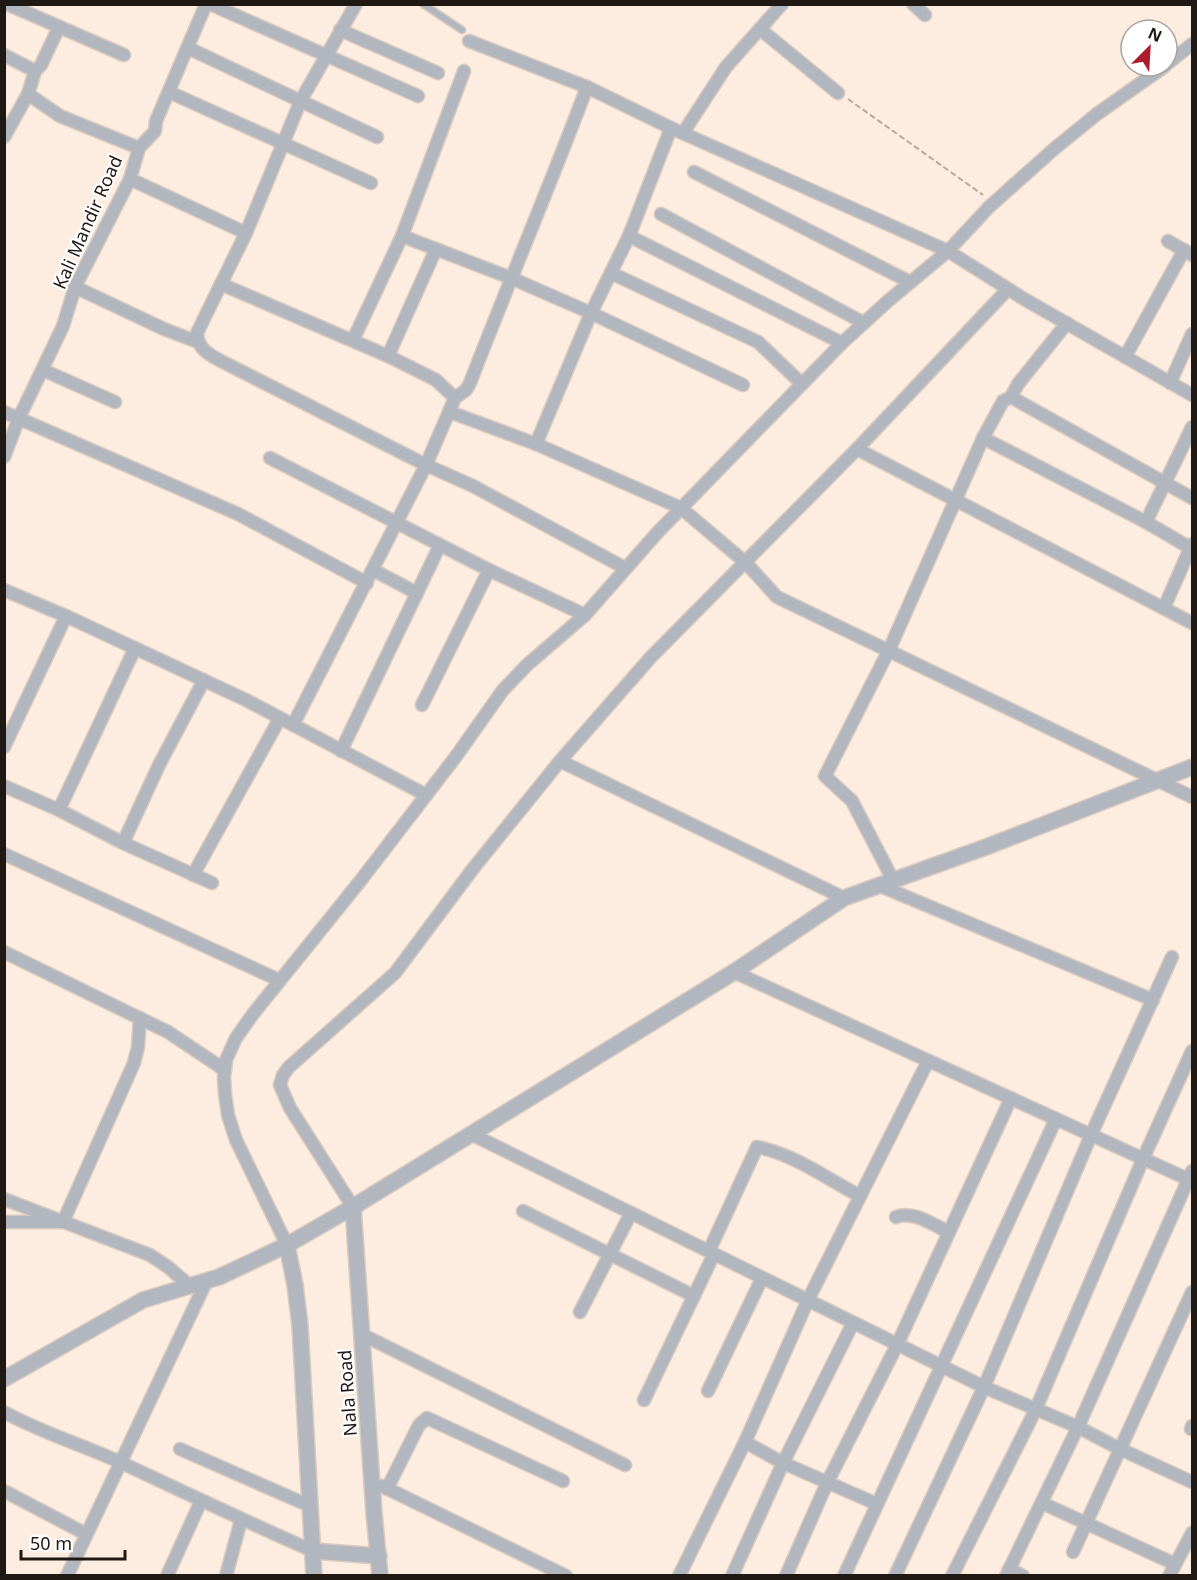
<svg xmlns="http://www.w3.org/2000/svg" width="1197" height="1580" viewBox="0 0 1197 1580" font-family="'Noto Sans',sans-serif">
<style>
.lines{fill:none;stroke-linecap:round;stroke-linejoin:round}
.service-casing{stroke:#dacbc0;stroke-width:9}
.minor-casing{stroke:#dacbc0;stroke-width:15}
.tertiary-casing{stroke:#dacbc0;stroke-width:18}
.path{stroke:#b7a9a0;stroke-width:2;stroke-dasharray:6 3;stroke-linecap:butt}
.service{stroke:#b1b6bf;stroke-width:6}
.minor{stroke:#b1b6bf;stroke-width:12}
.tertiary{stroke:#b1b6bf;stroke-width:15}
.labels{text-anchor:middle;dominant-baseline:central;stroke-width:4.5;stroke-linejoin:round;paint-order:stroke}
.street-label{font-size:18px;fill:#201813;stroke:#fff}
</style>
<rect width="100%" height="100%" fill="#fdede1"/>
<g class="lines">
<!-- service casing -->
<g class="service-casing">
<polyline id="service" points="423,4 462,30"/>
</g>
<!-- minor casing -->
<g class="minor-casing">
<g id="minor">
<polyline points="7,4 124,55"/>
<polyline points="210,4 418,96"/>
<path d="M 356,4 L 301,100 L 246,233 L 197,333 C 198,349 208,354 221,361 L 426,465 L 473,486 L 625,568"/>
<polyline points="913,4 925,15"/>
<polyline points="760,29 838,93"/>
<polyline points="340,30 438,73"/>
<polyline points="469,41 587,87"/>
<polyline points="188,48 377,137"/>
<polyline points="4,55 35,71"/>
<polyline points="1167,64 1192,44"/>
<polyline points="169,92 371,183"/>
<polyline points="28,94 60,116 139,148"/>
<polyline points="683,133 726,67 782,4"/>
<polyline points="4,137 28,94 35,71 41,65 59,27"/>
<polyline points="694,172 910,282"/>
<polyline points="130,179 246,233"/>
<polyline points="661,214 864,323"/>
<polyline points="402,236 511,278 591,313 743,385"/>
<polyline points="629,236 842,343"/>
<polyline points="1168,241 1192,255"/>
<polyline points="611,273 758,342 802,384"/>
<polyline points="221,284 388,356 436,380 455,398"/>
<polyline points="75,287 164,329 198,342"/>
<polyline points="353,340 402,236 464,71"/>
<polyline points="388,356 436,249"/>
<polyline points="1125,357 1184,250"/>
<polyline points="43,370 115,402"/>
<polyline points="1170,383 1192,334"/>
<polyline points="1011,397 1192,498"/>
<polyline points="4,412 238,514 367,583"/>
<polyline points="450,412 536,444 681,508 746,563 777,597 1192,797"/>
<polyline points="983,438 1146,522 1192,549"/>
<polyline points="536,444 591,313 629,236 671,128"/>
<polyline points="857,449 1192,623"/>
<polyline points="4,457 19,418 63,326 75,287 130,179 139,148 155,131 156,121 206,4"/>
<polyline points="270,458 489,570 585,615"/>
<polyline points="1146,522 1192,427"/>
<polyline points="373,570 417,593"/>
<polyline points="4,590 66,616 246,700 426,795"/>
<polyline points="1164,608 1192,544"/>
<polyline points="422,705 489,570"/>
<path d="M 293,725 L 426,465 L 455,398 L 466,390 L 470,383 C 508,284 550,186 587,87 L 671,128 L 948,251 L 1024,299 L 1192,395"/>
<polyline points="4,747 66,616"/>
<polyline points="341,751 440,545"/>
<polyline points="560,761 844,898"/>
<polyline points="4,786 59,810 123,843 212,883"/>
<polyline points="59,810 135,648"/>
<polyline points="123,843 159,765 204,680"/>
<polyline points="4,854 279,980"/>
<polyline points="193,875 280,718"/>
<polyline points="893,880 852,801 825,776 889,650 983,438 1003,401 1011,397 1018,384 1067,323"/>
<polyline points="878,885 1153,1000"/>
<polyline points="4,952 168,1032 225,1070"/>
<polyline points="734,972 1192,1181"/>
<polyline points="471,1134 984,1387 1078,1427 1120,1449 1192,1482"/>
<polyline points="4,1199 150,1255 168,1267 190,1286"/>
<polyline points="353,1207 290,1108 280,1085 283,1075 289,1067 395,973 472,870 560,761 651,657 857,449 1008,289"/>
<polyline points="523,1211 694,1296"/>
<path d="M 896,1217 C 913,1210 933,1225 949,1232"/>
<polyline points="4,1222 63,1222 134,1063 138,1047 140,1018"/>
<polyline points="287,1245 236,1140 228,1115 225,1094 224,1077 226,1060 236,1038 253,1014 361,880 457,755 503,690 527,665 585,615 657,533 842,343 888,301 948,251 989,207 1054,149 1097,114 1165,66"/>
<polyline points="580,1312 631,1213"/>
<polyline points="363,1335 625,1465"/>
<polyline points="708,1391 762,1278"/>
<path d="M 644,1400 L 714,1254 L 709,1251 L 757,1147 C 794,1154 827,1179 860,1196"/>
<path d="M 4,1412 C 42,1433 83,1445 122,1463 C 186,1493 249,1523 313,1551"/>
<polyline points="1191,1429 1192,1426"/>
<polyline points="745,1442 783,1463 877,1504"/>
<polyline points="180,1449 310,1506"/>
<polyline points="382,1486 566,1576"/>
<polyline points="387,1489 419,1425 427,1418 563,1481"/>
<polyline points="4,1491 86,1534"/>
<polyline points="1042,1503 1175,1564"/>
<polyline points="1073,1552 1192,1292"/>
<polyline points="1009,1569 1023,1576"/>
<polyline points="67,1576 206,1282"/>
<polyline points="167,1576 201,1501"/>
<polyline points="226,1576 241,1520"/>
<polyline points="679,1576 745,1442 808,1300 928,1061"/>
<polyline points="732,1576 783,1463 853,1323"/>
<polyline points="786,1576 827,1483 897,1345 1011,1098"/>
<polyline points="844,1576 1056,1119"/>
<polyline points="895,1576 984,1387 1091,1135 1172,957"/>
<polyline points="952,1576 1035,1411 1143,1159 1192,1051"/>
<polyline points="1006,1576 1078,1427 1192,1171"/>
<polyline points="1169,1576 1192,1533"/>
</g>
</g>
<!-- tertiary casing -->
<g class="tertiary-casing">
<g id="tertiary">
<polyline points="353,1207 374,1513 380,1576"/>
<polyline points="287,1245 295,1285 300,1326 314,1576"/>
<polyline points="4,1379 143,1300 219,1277 287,1245 353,1207 734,972 844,898 986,847 1192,767"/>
<polyline points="313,1551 379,1556"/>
</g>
</g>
<!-- path -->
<polyline class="path" points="848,99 983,195"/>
<!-- service -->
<use href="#service" class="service"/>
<!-- minor -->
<use href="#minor" class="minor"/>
<!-- tertiary -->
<use href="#tertiary" class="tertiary"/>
</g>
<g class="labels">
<!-- street labels -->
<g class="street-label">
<text transform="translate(87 222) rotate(-66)">Kali Mandir Road</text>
<text transform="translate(347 1393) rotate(-94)">Nala Road</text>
</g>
</g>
<!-- border -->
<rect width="1197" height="1580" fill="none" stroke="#201813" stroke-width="12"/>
<!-- north arrow -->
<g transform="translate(1149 48) rotate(24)"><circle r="28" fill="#ffffff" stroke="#a6a3a1" stroke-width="1.5"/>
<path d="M0-4.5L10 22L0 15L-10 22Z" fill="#ae1b2b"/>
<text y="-9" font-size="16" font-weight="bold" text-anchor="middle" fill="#201813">N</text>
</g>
<!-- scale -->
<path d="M21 1550v9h104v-9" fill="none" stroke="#201813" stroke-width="3"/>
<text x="30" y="1550" font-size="18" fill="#201813" stroke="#ffffff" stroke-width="4.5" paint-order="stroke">50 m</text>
</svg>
